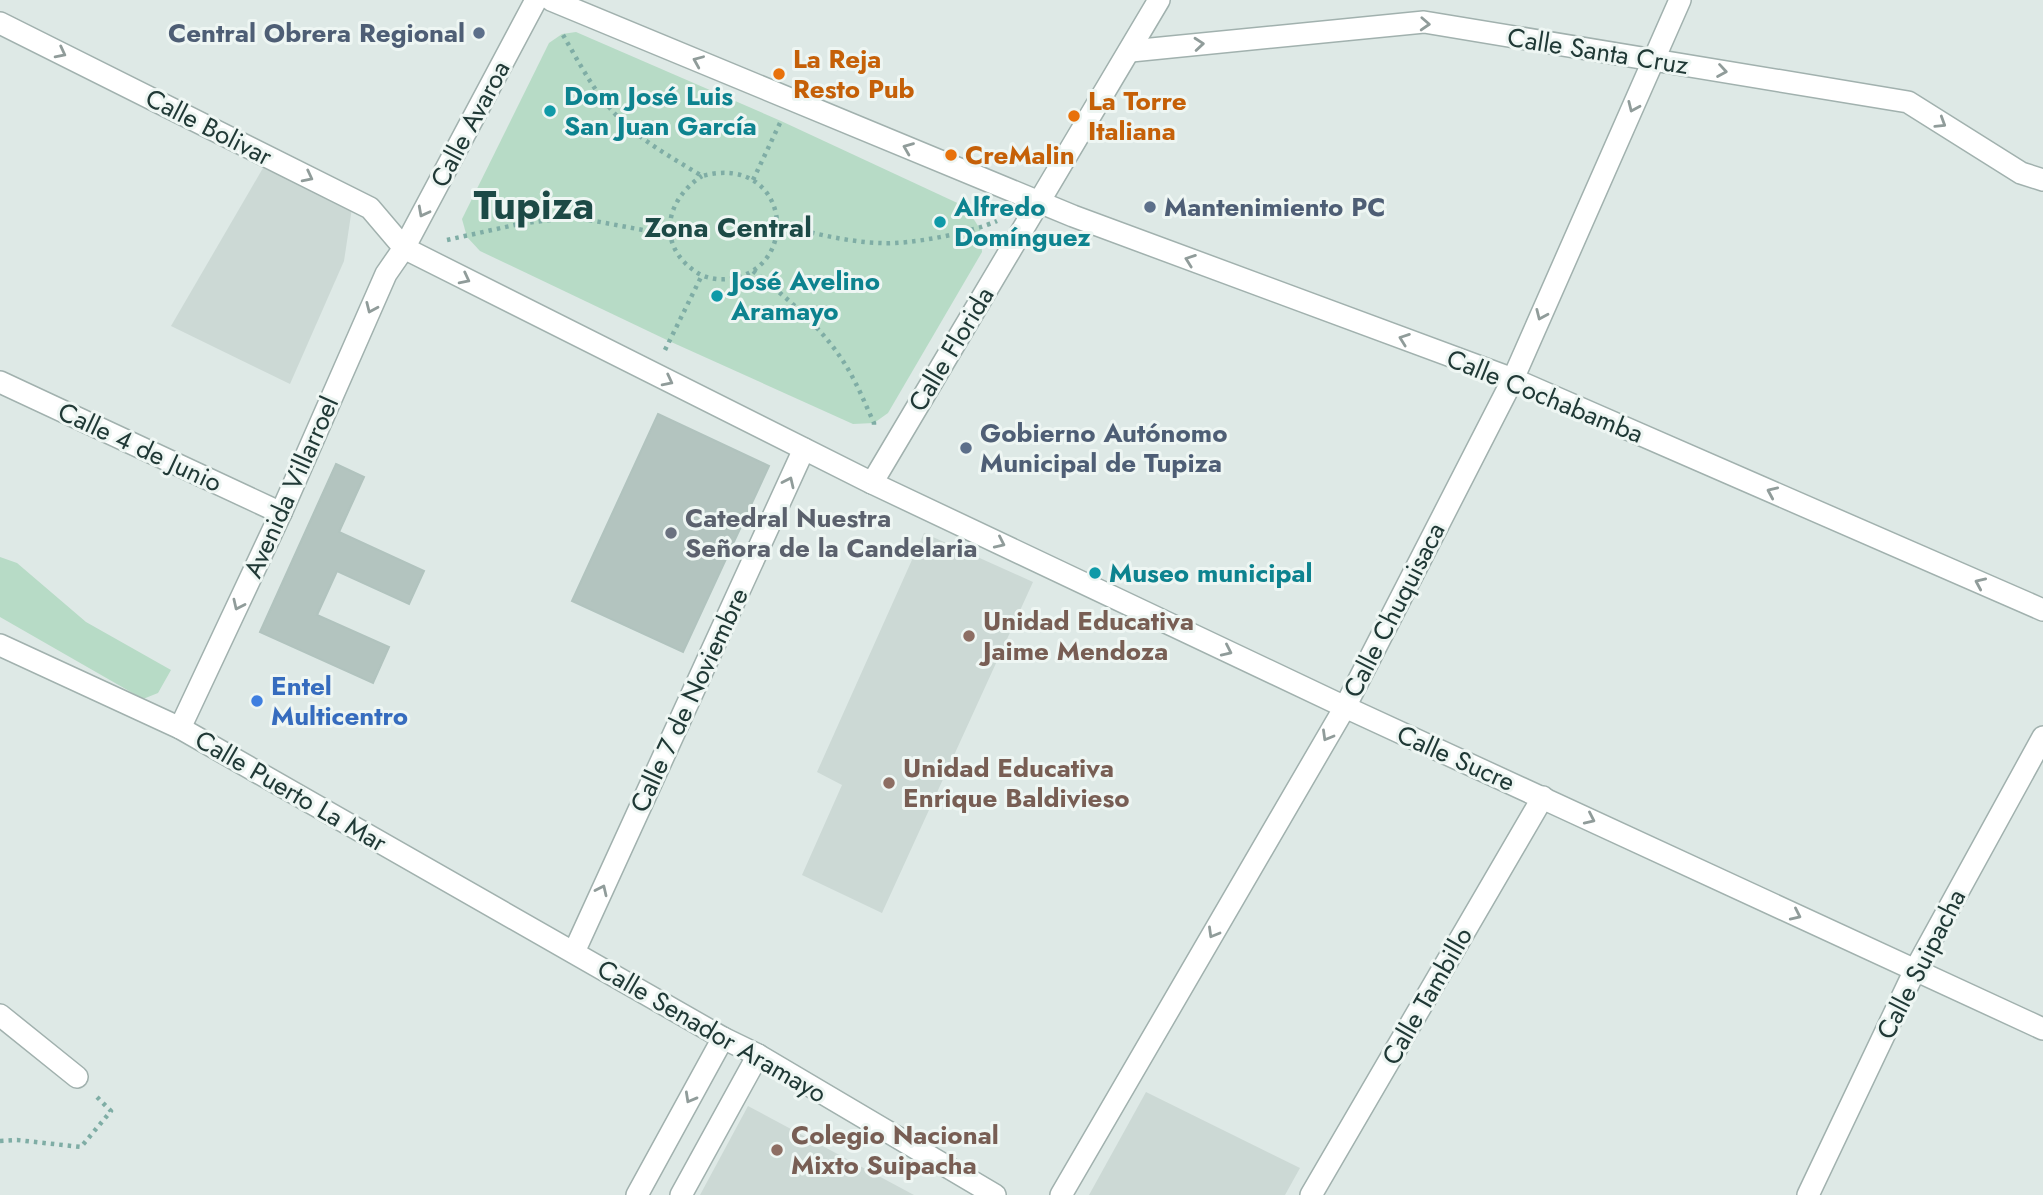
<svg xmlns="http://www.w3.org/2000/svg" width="2043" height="1195" viewBox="0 0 2043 1195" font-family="Jost,sans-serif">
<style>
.built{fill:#ccd9d5}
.green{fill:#b7dbc6}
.building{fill:#b3c4bf;stroke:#b1c3be;stroke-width:2}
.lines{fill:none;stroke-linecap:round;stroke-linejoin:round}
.minor-casing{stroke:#a1b1ae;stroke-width:24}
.path{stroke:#7fada5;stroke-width:4.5;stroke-dasharray:3.5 5;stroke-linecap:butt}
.minor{stroke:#fff;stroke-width:21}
.oneway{stroke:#909c9a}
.service-dot{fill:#5c6f8a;stroke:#eef6f3;stroke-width:2.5}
.food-dot{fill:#e8710a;stroke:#eef6f3;stroke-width:2.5}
.culture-dot{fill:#0f9aa8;stroke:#eef6f3;stroke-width:2.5}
.worship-dot{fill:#6b7280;stroke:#eef6f3;stroke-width:2.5}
.education-dot{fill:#8d6e63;stroke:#eef6f3;stroke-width:2.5}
.shop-dot{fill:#3f7fe0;stroke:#eef6f3;stroke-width:2.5}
.labels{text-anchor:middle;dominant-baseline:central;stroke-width:6;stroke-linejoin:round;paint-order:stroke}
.service-label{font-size:26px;font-weight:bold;fill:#4e5e75;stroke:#eef6f3;text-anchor:start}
.street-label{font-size:26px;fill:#203936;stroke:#eef6f3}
.food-label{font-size:26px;font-weight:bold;fill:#c56008;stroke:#eef6f3;text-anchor:start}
.culture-label{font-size:26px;font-weight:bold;fill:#0d838f;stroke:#eef6f3;text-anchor:start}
.worship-label{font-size:26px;font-weight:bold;fill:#5b616d;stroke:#eef6f3;text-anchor:start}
.education-label{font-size:26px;font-weight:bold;fill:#785e54;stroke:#eef6f3;text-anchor:start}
.shop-label{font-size:26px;font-weight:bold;fill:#366cbe;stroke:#eef6f3;text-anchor:start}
.neighbourhood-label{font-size:28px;font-weight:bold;fill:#1c4a46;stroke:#eef6f3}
.town-label{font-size:40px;font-weight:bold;fill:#1c4a46;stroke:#eef6f3}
</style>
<rect width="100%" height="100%" fill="#dee9e6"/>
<!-- built -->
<g class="built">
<polygon points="263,168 352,208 344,261 290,384 171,326"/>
<polygon points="924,533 1033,582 882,913 802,875 842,785 817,772"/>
<polygon points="1146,1092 1300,1168 1285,1195 1089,1195"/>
<polygon points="748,1106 914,1195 700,1195"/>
</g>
<!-- green -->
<g class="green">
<polygon points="576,32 781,121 966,207 980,229 982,252 888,413 874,423 853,424 669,341 480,251 467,237 462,219 549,43 562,34"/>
<polygon points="0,557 17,563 86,622 171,670 158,693 143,699 0,617"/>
</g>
<!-- building -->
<g class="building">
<polygon points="658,414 769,466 683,652 572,601"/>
<polygon points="336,464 364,477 339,532 424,571 409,604 337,571 317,615 389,647 373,683 260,632"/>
</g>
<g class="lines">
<!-- minor casing -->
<g class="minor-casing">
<g id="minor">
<polyline points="551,0 1073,216 1513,379 2043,610"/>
<polyline points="0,23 370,208 404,248 872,483 1345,707 2043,1029"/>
<polyline points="1131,51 1424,22 1908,102 2021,173 2043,180"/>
<polyline points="0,382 281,513"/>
<polyline points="872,483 1159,0"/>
<polyline points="0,645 180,728 723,1038 758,1055 995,1195"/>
<polyline points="180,728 281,513 386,274 404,248 536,0"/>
<polyline points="574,952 804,449"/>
<polyline points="0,1015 77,1077"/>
<polyline points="637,1195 723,1038"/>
<polyline points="681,1195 758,1055"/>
<polyline points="1061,1195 1345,707 1513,379 1680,0"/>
<polyline points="1311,1195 1543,797"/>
<polyline points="1808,1195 1915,970 2043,737"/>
</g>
</g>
<!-- path -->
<g class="path">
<path d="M 563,35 C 580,64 596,96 621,120 C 645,143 674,159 702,176 C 791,152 803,272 727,279 C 717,280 705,278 696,272 C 656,245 665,200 702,176"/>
<polyline points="753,180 780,123"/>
<path d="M 778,225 C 811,232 845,242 880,243 C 909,245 970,233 997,221"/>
<polyline points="447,240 519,224 573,217 670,235"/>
<path d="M 753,271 C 791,301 830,334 853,378 C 861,393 867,408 874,423 L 874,428"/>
<polyline points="665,350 702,275"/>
<polyline points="0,1141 17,1140 81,1147 111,1111 96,1096"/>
</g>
<!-- minor -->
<use href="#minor" class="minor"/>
</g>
<!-- one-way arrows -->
<defs><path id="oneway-chevron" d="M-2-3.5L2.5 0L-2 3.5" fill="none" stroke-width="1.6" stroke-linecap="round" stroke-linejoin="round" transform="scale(1.75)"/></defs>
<g class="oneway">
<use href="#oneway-chevron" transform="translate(1425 24) rotate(3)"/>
<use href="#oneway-chevron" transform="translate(1199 44) rotate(-5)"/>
<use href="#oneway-chevron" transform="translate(61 53) rotate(27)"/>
<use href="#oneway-chevron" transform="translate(698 61) rotate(-157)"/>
<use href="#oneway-chevron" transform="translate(1722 71) rotate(9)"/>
<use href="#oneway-chevron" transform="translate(1633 107) rotate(114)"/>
<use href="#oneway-chevron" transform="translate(1941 123) rotate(32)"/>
<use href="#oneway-chevron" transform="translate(908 148) rotate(-158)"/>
<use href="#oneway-chevron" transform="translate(308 177) rotate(27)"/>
<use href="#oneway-chevron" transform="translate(423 212) rotate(118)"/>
<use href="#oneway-chevron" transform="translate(1190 260) rotate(-160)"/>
<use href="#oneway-chevron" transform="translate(465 279) rotate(27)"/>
<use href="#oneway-chevron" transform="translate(371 308) rotate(114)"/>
<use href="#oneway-chevron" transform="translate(1541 315) rotate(114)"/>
<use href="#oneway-chevron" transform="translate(1404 339) rotate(-160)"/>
<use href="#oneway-chevron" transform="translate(668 381) rotate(27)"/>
<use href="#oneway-chevron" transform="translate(789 482) rotate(-65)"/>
<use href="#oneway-chevron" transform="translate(1772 492) rotate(-156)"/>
<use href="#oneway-chevron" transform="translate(1000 543) rotate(25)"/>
<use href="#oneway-chevron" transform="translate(1980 583) rotate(-156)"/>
<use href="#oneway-chevron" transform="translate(238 605) rotate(115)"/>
<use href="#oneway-chevron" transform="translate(1227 651) rotate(25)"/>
<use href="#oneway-chevron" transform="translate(1327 736) rotate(120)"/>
<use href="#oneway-chevron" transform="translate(1590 819) rotate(25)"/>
<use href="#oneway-chevron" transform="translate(602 890) rotate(-65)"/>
<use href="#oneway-chevron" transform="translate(1796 915) rotate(25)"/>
<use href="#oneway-chevron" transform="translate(1213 933) rotate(120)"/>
<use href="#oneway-chevron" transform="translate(690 1098) rotate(119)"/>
</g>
<!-- markers -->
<g class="service-dot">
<circle cx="479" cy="33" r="7"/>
<circle cx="1150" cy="207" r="7"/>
<circle cx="966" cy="448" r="7"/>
</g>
<g class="food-dot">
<circle cx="779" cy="74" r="7"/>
<circle cx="1074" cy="116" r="7"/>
<circle cx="951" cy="155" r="7"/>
</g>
<g class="culture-dot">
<circle cx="550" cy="111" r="7"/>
<circle cx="940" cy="222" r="7"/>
<circle cx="717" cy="296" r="7"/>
<circle cx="1095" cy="573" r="7"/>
</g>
<circle class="worship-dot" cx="671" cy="533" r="7"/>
<g class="education-dot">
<circle cx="969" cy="636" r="7"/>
<circle cx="889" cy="783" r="7"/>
<circle cx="777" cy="1150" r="7"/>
</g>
<circle class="shop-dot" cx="257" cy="701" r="7"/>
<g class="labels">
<!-- service labels -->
<g class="service-label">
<text x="465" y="33" text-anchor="end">Central Obrera Regional</text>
<text x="1164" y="207">Mantenimiento PC</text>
<text x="980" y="433">Gobierno Autónomo<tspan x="980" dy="30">Municipal de Tupiza</tspan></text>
</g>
<!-- street labels -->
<g class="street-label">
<text transform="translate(1598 51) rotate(9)">Calle Santa Cruz</text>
<text transform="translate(470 124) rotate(-62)">Calle Avaroa</text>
<text transform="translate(209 127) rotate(27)">Calle Bolivar</text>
<text transform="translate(951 349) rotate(-59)">Calle Florida</text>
<text transform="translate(1545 396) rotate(22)">Calle Cochabamba</text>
<text transform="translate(140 447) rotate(25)">Calle 4 de Junio</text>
<text transform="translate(291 487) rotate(-66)">Avenida Villarroel</text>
<text transform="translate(1394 610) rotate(-63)">Calle Chuquisaca</text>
<text transform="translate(689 700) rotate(-65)">Calle 7 de Noviembre</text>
<text transform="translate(1456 758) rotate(24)">Calle Sucre</text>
<text transform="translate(291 791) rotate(30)">Calle Puerto La Mar</text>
<text transform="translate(1921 964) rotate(-63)">Calle Suipacha</text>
<text transform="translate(1427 996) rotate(-60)">Calle Tambillo</text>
<text transform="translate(712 1031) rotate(30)">Calle Senador Aramayo</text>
</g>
<!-- food labels -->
<g class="food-label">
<text x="793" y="59">La Reja<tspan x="793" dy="30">Resto Pub</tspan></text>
<text x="1088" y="101">La Torre<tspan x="1088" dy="30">Italiana</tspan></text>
<text x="965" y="155">CreMalin</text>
</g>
<!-- culture labels -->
<g class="culture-label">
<text x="564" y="96">Dom José Luis<tspan x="564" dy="30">San Juan García</tspan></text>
<text x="954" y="207">Alfredo<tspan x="954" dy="30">Domínguez</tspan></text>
<text x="731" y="281">José Avelino<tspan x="731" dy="30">Aramayo</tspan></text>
<text x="1109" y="573">Museo municipal</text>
</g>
<!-- worship labels -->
<g class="worship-label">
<text x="685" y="518">Catedral Nuestra<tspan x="685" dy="30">Señora de la Candelaria</tspan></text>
</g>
<!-- education labels -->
<g class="education-label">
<text x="983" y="621">Unidad Educativa<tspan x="983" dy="30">Jaime Mendoza</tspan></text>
<text x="903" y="768">Unidad Educativa<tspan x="903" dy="30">Enrique Baldivieso</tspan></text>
<text x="791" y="1135">Colegio Nacional<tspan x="791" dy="30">Mixto Suipacha</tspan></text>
</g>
<!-- shop labels -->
<g class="shop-label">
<text x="271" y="686">Entel<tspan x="271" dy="30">Multicentro</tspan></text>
</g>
<!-- neighbourhood labels -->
<g class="neighbourhood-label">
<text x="728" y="227">Zona Central</text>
</g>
<!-- town labels -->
<g class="town-label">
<text x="534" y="205">Tupiza</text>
</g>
</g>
</svg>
